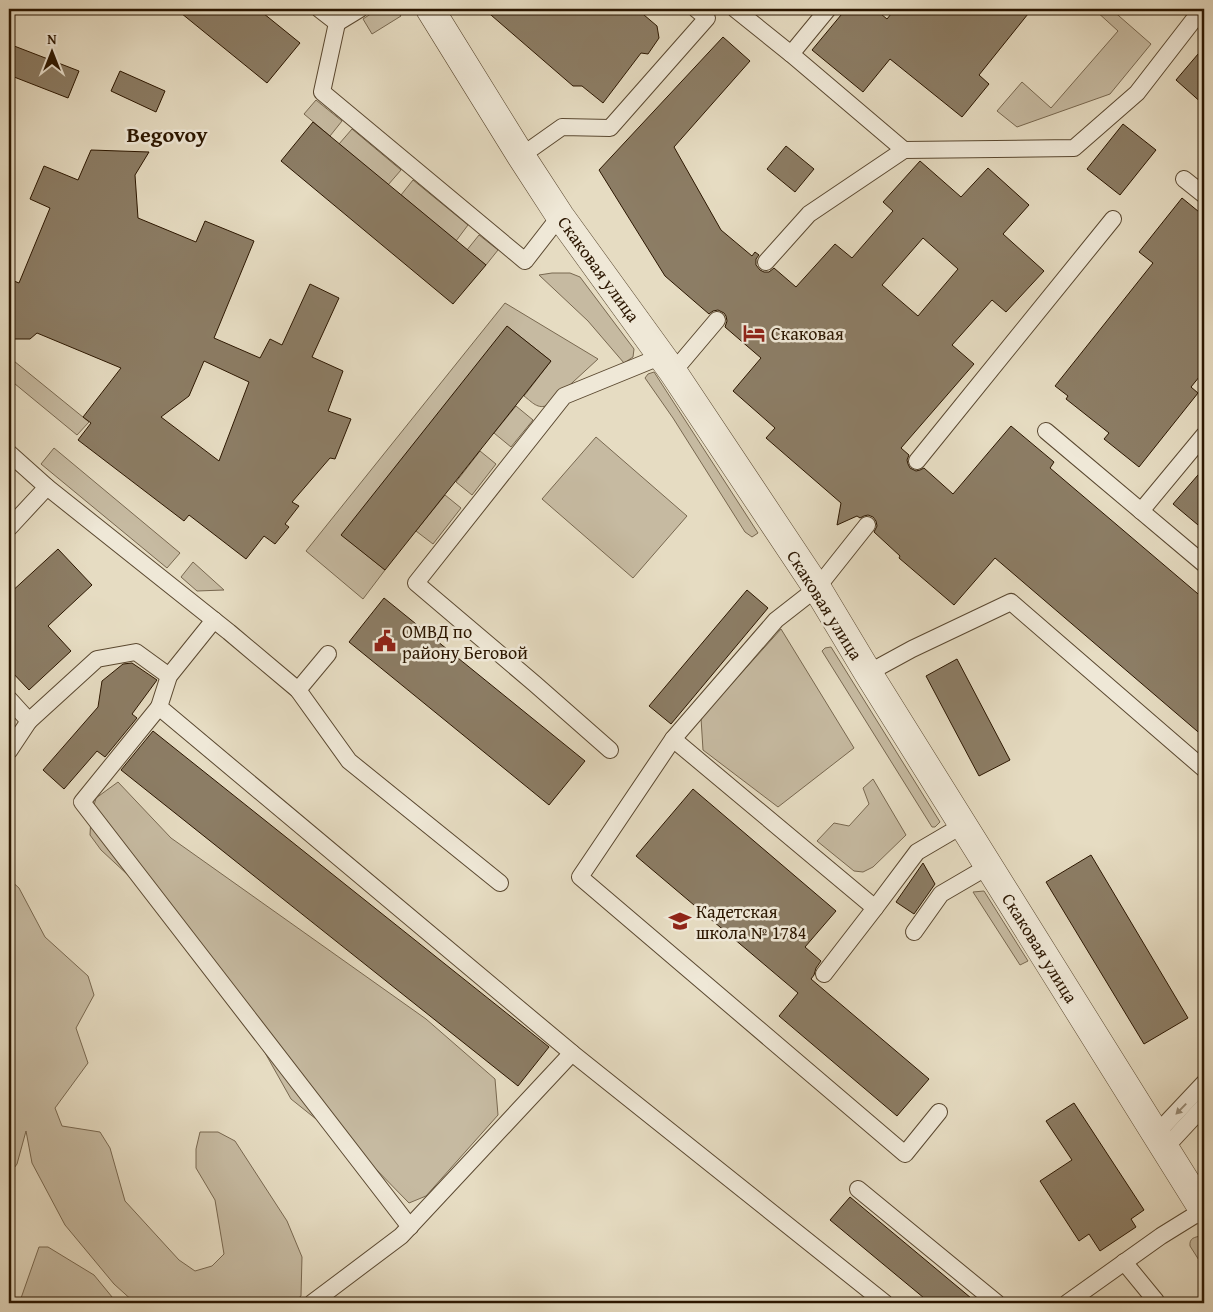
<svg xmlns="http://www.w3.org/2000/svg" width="1213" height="1312" viewBox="0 0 1213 1312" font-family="'Gentium Book Plus',serif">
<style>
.green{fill:#c6baa1;stroke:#786850}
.building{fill:#8c7d65;stroke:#2b1600;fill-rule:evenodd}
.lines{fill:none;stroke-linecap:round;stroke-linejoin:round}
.service-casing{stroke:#5a4830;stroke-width:18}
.minor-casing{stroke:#5a4830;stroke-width:29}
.service{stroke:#efe8d7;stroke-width:16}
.minor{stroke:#efe8d7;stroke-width:28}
.oneway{fill:#978a76}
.labels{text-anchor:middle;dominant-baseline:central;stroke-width:5;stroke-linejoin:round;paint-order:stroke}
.street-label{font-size:18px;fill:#2b1600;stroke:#efe8d7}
.poi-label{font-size:18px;fill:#2b1600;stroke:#efe8d7;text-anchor:start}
.district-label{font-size:22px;font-weight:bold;fill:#2b1600;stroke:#efe8d7}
</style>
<rect width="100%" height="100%" fill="#e6dcc2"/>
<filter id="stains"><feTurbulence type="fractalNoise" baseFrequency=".004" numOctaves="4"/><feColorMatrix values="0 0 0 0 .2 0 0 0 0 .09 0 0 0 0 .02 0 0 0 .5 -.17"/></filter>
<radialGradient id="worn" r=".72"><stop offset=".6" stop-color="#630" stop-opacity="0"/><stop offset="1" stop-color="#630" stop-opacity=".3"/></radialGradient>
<!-- green -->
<g class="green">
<polygon points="378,9 396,9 401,16 372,34 363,19"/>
<polygon points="1096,9 1111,9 1151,44 1110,94 1017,127 997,111 1022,82 1051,108 1118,31 1095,10"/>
<polygon points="316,100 342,121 330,136 304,114"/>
<polygon points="352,129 401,170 388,185 339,144"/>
<polygon points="413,180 468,225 456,241 401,195"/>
<polygon points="479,235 498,250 486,265 467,250"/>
<polygon points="552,273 570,273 580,277 634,349 633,357 624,363 588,321 539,275"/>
<path d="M 505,303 L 598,359 L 548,405 C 538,410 532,402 524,396 L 551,361 L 508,327 L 342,535 L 385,570 L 363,599 L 306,551 Z"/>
<polygon points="9,357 89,422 77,435 9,379"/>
<polygon points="654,372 758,533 752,537 745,532 673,418 645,378 648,374"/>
<polygon points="516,406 533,420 511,447 494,433"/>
<polygon points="596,437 687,516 633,578 542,499"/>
<polygon points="54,448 180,553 167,568 41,464"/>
<polygon points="480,451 496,464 472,495 456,482"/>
<polygon points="445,495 461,508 433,544 416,531"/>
<polygon points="193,562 224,590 197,591 181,577"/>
<polygon points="781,629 854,748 778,807 703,750 701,718"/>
<polygon points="831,647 940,822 935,827 932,827 822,651 825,648"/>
<polygon points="873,779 906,835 873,867 863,872 854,871 817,841 834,823 849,826 869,804 863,788"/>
<polygon points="118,782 171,838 426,1019 495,1079 498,1115 426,1196 409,1203 366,1159 291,1099 241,1010 184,927 101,850 90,835 91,816 96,798"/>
<polygon points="9,879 19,888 45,937 88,976 94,995 76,1028 88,1063 55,1108 62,1126 100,1132 110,1148 125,1201 179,1260 195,1271 212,1266 224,1254 215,1200 196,1168 196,1149 200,1132 218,1132 235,1141 287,1221 302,1257 301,1296 292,1303 135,1303 114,1284 65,1225 32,1163 26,1131 17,1164 9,1175"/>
<polygon points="984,891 1028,961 1020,965 973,892"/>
<path d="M 1201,1236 L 1204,1240 L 1204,1268 L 1190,1246 C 1189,1238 1195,1237 1201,1236 Z"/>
<polygon points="39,1247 48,1247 94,1275 117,1303 21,1303 20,1301"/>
</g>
<!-- building -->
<g class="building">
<polygon points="176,9 258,9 300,43 267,83"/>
<polygon points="484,9 637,9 657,26 659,38 648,54 641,53 603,103 582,86 573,86"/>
<polygon points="846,9 875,9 887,19 895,9 1032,9 979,75 989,84 962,117 890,59 863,92 812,50"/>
<path d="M 723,37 L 750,61 L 674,147 L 721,230 L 752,256 L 755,252 L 759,255 L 756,259 L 756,265 L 760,270 L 764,272 L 769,272 L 774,268 L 796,287 L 835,244 L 852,258 L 893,211 L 883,202 L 920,161 L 961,197 L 988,168 L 1029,205 L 1003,234 L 1044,271 L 1006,312 L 992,300 L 952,345 L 974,364 L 901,448 L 909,455 L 907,460 L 908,464 L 910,468 L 916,471 L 920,470 L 924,468 L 953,494 L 1011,426 L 1054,462 L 1050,468 L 1204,599 L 1204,737 L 995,558 L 954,605 L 899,558 L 900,556 L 874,532 L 877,526 L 876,521 L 873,517 L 868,515 L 864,516 L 860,518 L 857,516 L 837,525 L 841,503 L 766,438 L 775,428 L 733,391 L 761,358 L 725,327 L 727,321 L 726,316 L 724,313 L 718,310 L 713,311 L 709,314 L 665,276 L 599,170 ZM 923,238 L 958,269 L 918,316 L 882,285 Z"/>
<polygon points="9,44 79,71 68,98 9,75"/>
<polygon points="1204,47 1204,105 1176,80"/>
<polygon points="120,71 165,91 156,112 111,91"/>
<polygon points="313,122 486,265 453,304 281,161"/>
<polygon points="1123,124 1156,150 1120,195 1087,169"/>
<polygon points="786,146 814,169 795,192 767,169"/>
<path d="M 91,150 L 149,152 L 135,175 L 138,218 L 196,242 L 205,221 L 254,241 L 214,338 L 260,358 L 270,339 L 282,345 L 310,284 L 339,298 L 312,357 L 343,371 L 328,411 L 351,419 L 335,459 L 330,458 L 292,502 L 299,506 L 285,524 L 289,527 L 275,544 L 264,536 L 246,559 L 189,515 L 184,521 L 78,440 L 91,423 L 83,417 L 121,368 L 37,333 L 30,339 L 9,339 L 9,279 L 19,283 L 50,208 L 30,199 L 44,166 L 78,180 ZM 204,361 L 249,382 L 219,461 L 161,417 L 189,396 Z"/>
<polygon points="1182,198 1204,216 1204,371 1191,387 1198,393 1139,467 1104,439 1109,433 1066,399 1068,396 1055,386 1153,263 1139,252"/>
<polygon points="507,326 551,361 385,570 341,535"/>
<polygon points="1204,468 1204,530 1173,504"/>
<polygon points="58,549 92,585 48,626 71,651 29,690 9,669 9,594"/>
<polygon points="747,590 768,608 671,724 649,706"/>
<polygon points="384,598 585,761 549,805 349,642"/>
<polygon points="957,659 1010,760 979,776 926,676"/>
<polygon points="132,663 157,680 132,714 137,718 105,757 97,751 64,789 43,770 98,707 102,681 123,664"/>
<polygon points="153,731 549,1047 518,1086 121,770"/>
<polygon points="693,789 836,911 805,947 821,961 816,968 814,975 811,979 929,1079 897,1116 779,1016 798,993 636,856"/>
<polygon points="1091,855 1188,1018 1144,1044 1046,882"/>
<polygon points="923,863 935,884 914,914 896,902"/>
<polygon points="1074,1103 1144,1210 1131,1219 1136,1227 1100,1251 1089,1234 1079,1241 1040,1181 1072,1160 1046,1121"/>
<polygon points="850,1197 977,1303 930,1303 830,1220"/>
</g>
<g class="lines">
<!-- service casing -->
<g class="service-casing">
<g id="service">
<polyline points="319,9 337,23 322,92 525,261 560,216"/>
<polyline points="735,9 791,54 828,9"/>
<polyline points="337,23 360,9"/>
<polyline points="791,54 904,150"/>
<polyline points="521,156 562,127 610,128 707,18 696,9"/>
<polyline points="1184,179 1204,195"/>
<polyline points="766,262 809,214 904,150 1074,148 1137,93 1202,9"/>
<polyline points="673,372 717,320"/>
<polyline points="1046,431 1204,564"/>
<polyline points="9,453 47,487 229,632 298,690 349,761 500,883"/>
<polyline points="917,461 1113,219"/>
<polyline points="1141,511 1204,435"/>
<polyline points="867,525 817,588 776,620 673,739 580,877 905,1154 939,1112"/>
<polyline points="9,528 47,487"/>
<polyline points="214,620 169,676 159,707 572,1053 885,1303"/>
<polyline points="868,673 912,649 1011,602 1204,769"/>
<polyline points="298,690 328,654"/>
<polyline points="9,699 29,721 9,751"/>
<polyline points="159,707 82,802 410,1227"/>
<polyline points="29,721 97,659 136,652 169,676"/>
<polyline points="673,739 875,908"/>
<polyline points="610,750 535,684 416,583 564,396 662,356"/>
<polyline points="914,932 941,894 989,866"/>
<polyline points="824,974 875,908 917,852 963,825"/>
<polyline points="1156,1134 1204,1083"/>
<polyline points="1165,1148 1204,1106"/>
<polyline points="858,1189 997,1303"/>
<polyline points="1124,1262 1156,1301 1154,1303"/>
<polyline points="312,1303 401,1236 572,1053"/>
<polyline points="1067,1303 1161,1236 1203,1210"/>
</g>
</g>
<!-- minor casing -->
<g class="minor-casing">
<polyline id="minor" points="430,9 521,156 560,216 673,372 817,588 868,673 1204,1211"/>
</g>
<!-- service -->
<use href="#service" class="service"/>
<!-- minor -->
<use href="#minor" class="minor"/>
</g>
<!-- one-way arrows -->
<defs><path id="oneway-solid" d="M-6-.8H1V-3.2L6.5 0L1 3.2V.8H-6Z" transform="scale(1.25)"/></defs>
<use class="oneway" href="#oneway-solid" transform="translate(1181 1109) rotate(134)"/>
<!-- icons -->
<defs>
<g id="hotel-bare" transform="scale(1.725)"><path d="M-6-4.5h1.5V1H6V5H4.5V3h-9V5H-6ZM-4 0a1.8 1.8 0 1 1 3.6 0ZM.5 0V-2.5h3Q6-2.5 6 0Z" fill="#8f2418" stroke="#efe8d7" stroke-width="2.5" paint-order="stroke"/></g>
<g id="civic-bare" transform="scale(1.725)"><path d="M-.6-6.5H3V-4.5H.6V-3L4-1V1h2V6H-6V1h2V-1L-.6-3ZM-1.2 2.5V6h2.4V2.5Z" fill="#8f2418" stroke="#efe8d7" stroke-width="2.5" paint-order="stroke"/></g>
<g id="school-bare" transform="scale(1.725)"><path d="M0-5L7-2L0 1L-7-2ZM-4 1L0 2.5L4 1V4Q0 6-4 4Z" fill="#8f2418" stroke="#efe8d7" stroke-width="2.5" paint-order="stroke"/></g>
</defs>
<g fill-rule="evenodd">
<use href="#hotel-bare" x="754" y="333"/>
<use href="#civic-bare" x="385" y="641"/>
<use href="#school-bare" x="680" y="921"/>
</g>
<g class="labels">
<!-- street labels -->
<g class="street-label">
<text transform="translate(599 269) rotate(54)">Скаковая улица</text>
<text transform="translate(825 605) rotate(58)">Скаковая улица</text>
<text transform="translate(1040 948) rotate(58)">Скаковая улица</text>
</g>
<!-- poi labels -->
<g class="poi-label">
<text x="771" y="333">Скаковая</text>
<text x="402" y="631">ОМВД по<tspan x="402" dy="21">району Беговой</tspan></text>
<text x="696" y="911">Кадетская<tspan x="696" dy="21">школа № 1784</tspan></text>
</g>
<!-- district labels -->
<g class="district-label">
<text x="167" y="134">Begovoy</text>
</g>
</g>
<!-- margin -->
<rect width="1213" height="1312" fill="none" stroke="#e6dcc2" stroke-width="30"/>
<rect x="10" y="10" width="1193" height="1292" fill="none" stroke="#2b1600" stroke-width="2.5"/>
<rect x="15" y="15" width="1183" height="1282" fill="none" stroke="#2b1600"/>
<!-- north arrow -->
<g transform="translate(52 52)" stroke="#efe8d7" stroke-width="4" paint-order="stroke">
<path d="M0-4L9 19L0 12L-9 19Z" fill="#2b1600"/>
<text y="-8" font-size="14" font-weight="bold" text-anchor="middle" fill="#2b1600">N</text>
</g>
<rect width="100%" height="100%" filter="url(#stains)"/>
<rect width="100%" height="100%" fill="url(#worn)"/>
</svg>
